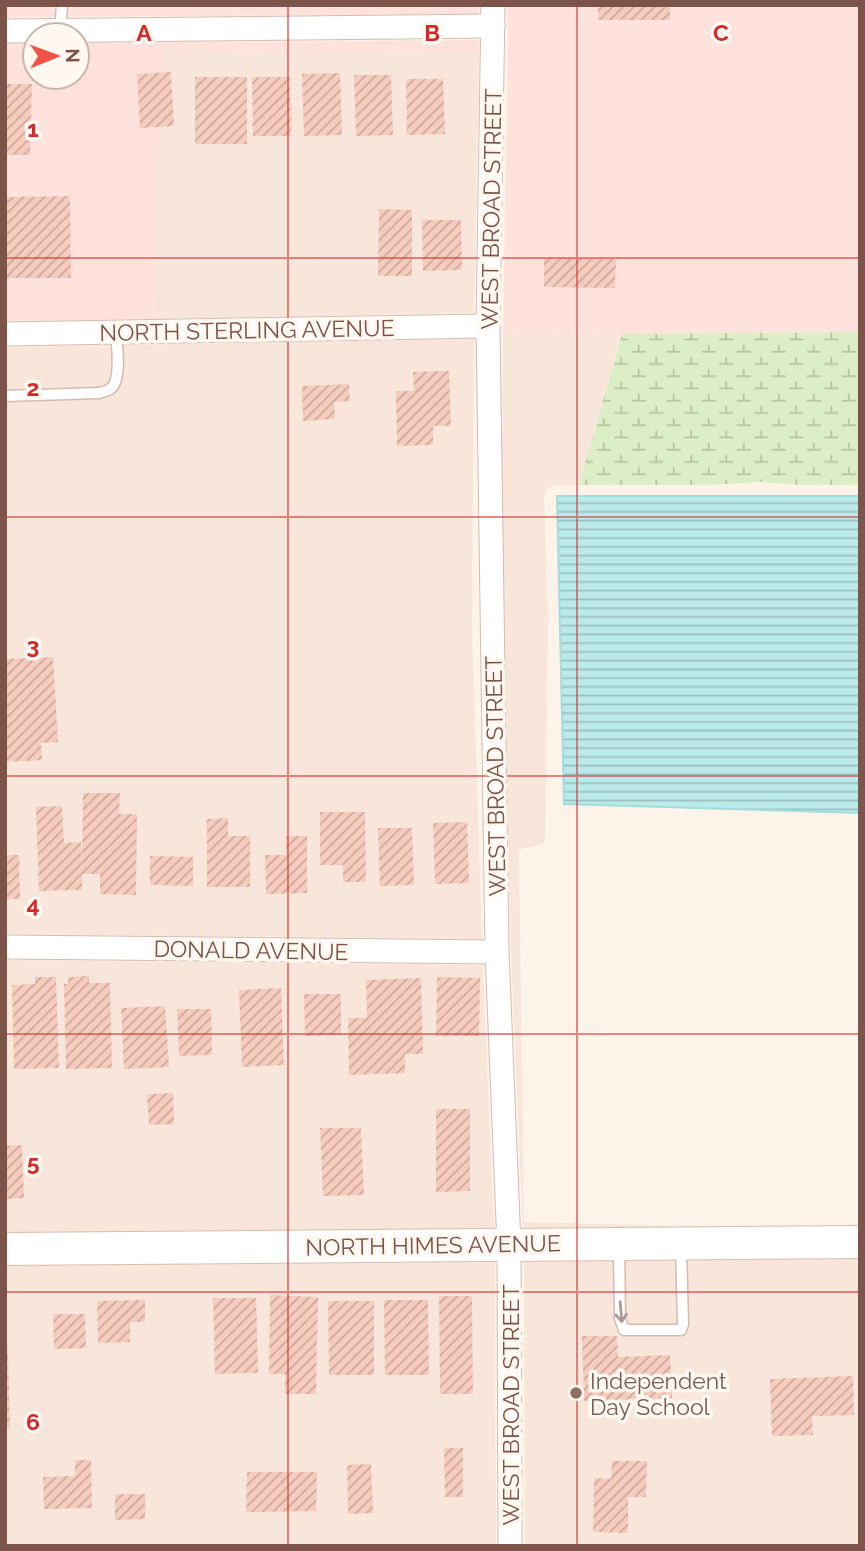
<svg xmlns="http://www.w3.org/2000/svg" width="865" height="1551" viewBox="0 0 865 1551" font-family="Raleway,sans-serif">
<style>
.residential{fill:#f9e6da}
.commercial{fill:#ffe2dc}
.wetland{fill:url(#wetland-marsh)}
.water{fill:url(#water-rules);stroke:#a0dddd;stroke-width:2}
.building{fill:url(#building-hatch)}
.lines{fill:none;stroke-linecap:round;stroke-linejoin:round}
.lane-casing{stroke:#d4bbb0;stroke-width:13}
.street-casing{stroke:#d4bbb0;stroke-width:25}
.secondary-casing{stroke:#dabcaf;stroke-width:34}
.lane{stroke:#fff;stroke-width:10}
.street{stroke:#fff;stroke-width:23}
.secondary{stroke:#fff;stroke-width:32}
.oneway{stroke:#b09892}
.grid{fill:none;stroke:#d62828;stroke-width:2;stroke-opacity:0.55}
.education-dot{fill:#8d6e63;stroke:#fff8f1;stroke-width:2.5}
.labels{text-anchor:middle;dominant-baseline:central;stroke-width:7;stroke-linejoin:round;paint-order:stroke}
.street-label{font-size:23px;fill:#7c5449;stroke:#fff8f1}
.education-label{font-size:23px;fill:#785e54;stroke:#fff8f1;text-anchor:start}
.grid-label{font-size:23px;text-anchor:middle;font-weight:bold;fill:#d62828;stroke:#fff8f1;stroke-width:7;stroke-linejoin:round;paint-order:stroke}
</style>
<defs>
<pattern id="wetland-marsh" width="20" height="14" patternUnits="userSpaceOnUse" patternTransform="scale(1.75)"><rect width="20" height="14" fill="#dceec5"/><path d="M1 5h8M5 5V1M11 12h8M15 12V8" fill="none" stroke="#b7c3a2"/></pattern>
<pattern id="water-rules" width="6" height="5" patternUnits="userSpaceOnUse" patternTransform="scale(1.75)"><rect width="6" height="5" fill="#bbeaea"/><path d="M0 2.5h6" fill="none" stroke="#9dc0c0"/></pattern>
<pattern id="building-hatch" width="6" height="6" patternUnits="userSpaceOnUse" patternTransform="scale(1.75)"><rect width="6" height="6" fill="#f6ccbe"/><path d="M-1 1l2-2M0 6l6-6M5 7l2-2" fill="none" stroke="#cca89c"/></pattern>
</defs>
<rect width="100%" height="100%" fill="#fef3e9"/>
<!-- residential -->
<g class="residential">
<polygon points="161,50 479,52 474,313 153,319"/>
<polygon points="503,332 621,335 579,485 557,485 550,487 547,490 544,496 548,623 545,843 519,850 524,1222 788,1229 523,1232 511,952 501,627"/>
<polygon points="474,339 472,628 482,939 5,934 5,347"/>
<polygon points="5,960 483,965 494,1232 5,1236"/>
<polygon points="860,1254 860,1546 525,1546 524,1258"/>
<polygon points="495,1258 496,1546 5,1546 5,1262"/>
</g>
<!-- commercial -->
<g class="commercial">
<polygon points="5,5 478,5 479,14 5,17"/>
<polygon points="507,5 860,5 859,332 622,334 621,335 619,335 503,332 508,39"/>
<polygon points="479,40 479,52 162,50 153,319 5,321 5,43 35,43 35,77 77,77 77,43"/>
</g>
<!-- wetland -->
<polygon class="wetland" points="860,319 860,485 800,485 759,482 711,485 579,485 622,334 859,332"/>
<!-- water -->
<polygon class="water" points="557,496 860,496 860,813 564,804"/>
<!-- building -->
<g class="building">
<rect x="598" y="5" width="72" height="15"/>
<polygon points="171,72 174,126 140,128 137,74"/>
<polygon points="340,73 342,135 304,136 302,74"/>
<polygon points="354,75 391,75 393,135 356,136"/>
<rect x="195" y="77" width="52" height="67"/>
<polygon points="252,77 290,77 291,136 253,136"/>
<polygon points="406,79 443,79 445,134 407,135"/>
<polygon points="5,84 32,84 30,155 5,155"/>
<polygon points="70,196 71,278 5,278 5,197"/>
<polygon points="379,209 412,210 412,276 378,276"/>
<polygon points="422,220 461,220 462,270 423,271"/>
<polygon points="544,258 616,259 615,288 544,287"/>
<polygon points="449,371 451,426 433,426 433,445 397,446 396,391 414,391 413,372"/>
<polygon points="349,384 350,401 334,402 335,419 303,421 302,386"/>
<polygon points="53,657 58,742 41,743 42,760 5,762 5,659"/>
<polygon points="83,793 120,793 119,814 137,814 136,895 100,894 100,874 82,874 82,890 39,891 36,807 62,806 64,843 81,842 82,867"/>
<polygon points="320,812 365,812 366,882 343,882 343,865 320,865"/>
<polygon points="228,818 228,836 250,836 250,887 207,887 207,819"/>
<polygon points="467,822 469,883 435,884 433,823"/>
<polygon points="378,828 412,828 414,885 380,886"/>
<polygon points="286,836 307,836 307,893 266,894 265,855 286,855"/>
<polygon points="5,855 19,855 20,899 5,899"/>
<polygon points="150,856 193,857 193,886 150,885"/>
<polygon points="89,976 89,983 110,983 112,1068 66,1069 64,984 68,984 68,977"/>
<polygon points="35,977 56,977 59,1068 14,1069 12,985 35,984"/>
<polygon points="437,977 480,978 479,1036 436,1036"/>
<polygon points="421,978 423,1054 405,1054 405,1073 349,1075 348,1018 367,1018 366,980"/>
<polygon points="281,988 284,1065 242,1067 239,990"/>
<polygon points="304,994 341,994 341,1035 305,1036"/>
<polygon points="165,1006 169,1067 124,1069 121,1008"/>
<polygon points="177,1009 211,1009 212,1055 179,1056"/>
<polygon points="173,1093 174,1124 149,1125 147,1094"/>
<polygon points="436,1109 470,1109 470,1191 436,1192"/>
<polygon points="320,1128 361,1128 364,1195 323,1196"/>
<polygon points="22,1145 24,1198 5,1199 5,1146"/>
<polygon points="270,1295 318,1297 316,1394 285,1394 285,1374 269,1374"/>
<polygon points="439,1296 472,1296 473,1394 440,1394"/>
<polygon points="213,1298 256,1298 258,1373 215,1374"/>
<polygon points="145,1300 145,1322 130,1322 130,1342 98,1343 97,1301"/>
<polygon points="384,1300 428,1300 429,1375 385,1375"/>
<polygon points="328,1301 374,1301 374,1375 329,1375"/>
<polygon points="53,1314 85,1314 86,1348 54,1349"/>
<polygon points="582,1336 617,1336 618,1357 670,1355 672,1398 584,1401"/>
<polygon points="5,1343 7,1343 8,1355 10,1428 5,1428"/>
<polygon points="853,1376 854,1415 812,1416 813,1435 772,1436 770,1379"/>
<polygon points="444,1448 463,1448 463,1497 445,1497"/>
<polygon points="75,1460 91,1460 92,1508 44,1509 43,1477 75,1476"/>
<polygon points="612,1461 647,1461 646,1497 628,1497 628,1533 593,1532 594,1478 611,1479"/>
<polygon points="371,1464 373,1513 348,1514 347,1465"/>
<polygon points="247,1472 317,1472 316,1511 246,1512"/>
<polygon points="115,1494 145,1494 145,1519 115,1520"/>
</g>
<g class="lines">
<!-- lane casing -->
<g class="lane-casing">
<g id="lane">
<polyline points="60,30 62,5"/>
<path d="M 5,396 L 99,393 C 102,392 108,391 110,389 C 122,381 117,346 116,332"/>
<polyline points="619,1246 620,1319 624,1330 681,1330 683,1324 681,1246"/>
</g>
</g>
<!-- street casing -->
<g class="street-casing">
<g id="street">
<polyline points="493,5 488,326 497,952 509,1245 510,1546"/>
<polyline points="5,31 493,26"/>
<polyline points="5,334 488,326"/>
<polyline points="5,947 497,952"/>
</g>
</g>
<!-- secondary casing -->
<g class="secondary-casing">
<polyline id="secondary" points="5,1249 860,1242"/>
</g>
<!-- lane -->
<use href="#lane" class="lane"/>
<!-- street -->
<use href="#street" class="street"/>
<!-- secondary -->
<use href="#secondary" class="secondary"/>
</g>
<!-- one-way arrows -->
<defs><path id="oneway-shaft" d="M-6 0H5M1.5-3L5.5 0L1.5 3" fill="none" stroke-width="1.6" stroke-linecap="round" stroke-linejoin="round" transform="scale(1.75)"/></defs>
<use class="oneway" href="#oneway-shaft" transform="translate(621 1312) rotate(85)"/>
<!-- grid -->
<path class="grid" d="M 288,5 L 288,1546M 577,5 L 577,1546M 5,258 L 860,258M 5,517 L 860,517M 5,776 L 860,776M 5,1034 L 860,1034M 5,1292 L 860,1292"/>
<!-- markers -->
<circle class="education-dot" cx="576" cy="1393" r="7"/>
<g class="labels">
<!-- street labels -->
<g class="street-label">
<text transform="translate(491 209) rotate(-89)">WEST BROAD STREET</text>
<text transform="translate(247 330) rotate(-1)">NORTH STERLING AVENUE</text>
<text transform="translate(495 776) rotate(-91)">WEST BROAD STREET</text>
<text transform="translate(251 950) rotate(1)">DONALD AVENUE</text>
<text transform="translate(433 1245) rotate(-1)">NORTH HIMES AVENUE</text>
<text transform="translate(510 1405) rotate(-90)">WEST BROAD STREET</text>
</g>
<!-- education labels -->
<g class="education-label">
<text x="590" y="1380">Independent<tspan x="590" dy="26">Day School</tspan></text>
</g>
</g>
<g class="grid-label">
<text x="144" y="41">A</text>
<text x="432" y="41">B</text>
<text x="721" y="41">C</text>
<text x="33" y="137">1</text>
<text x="33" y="396">2</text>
<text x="33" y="654">3</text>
<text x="33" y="913">4</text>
<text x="33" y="1171">5</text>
<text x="33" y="1430">6</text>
</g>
<!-- border -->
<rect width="865" height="1551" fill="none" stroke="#7c5449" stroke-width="14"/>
<!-- north arrow -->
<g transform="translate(56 56) rotate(89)"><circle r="33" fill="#fff8f1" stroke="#cbb6ae" stroke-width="2"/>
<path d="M0-5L12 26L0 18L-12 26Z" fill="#f15245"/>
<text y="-10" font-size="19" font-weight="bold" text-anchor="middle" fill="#7c5449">N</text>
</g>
</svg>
